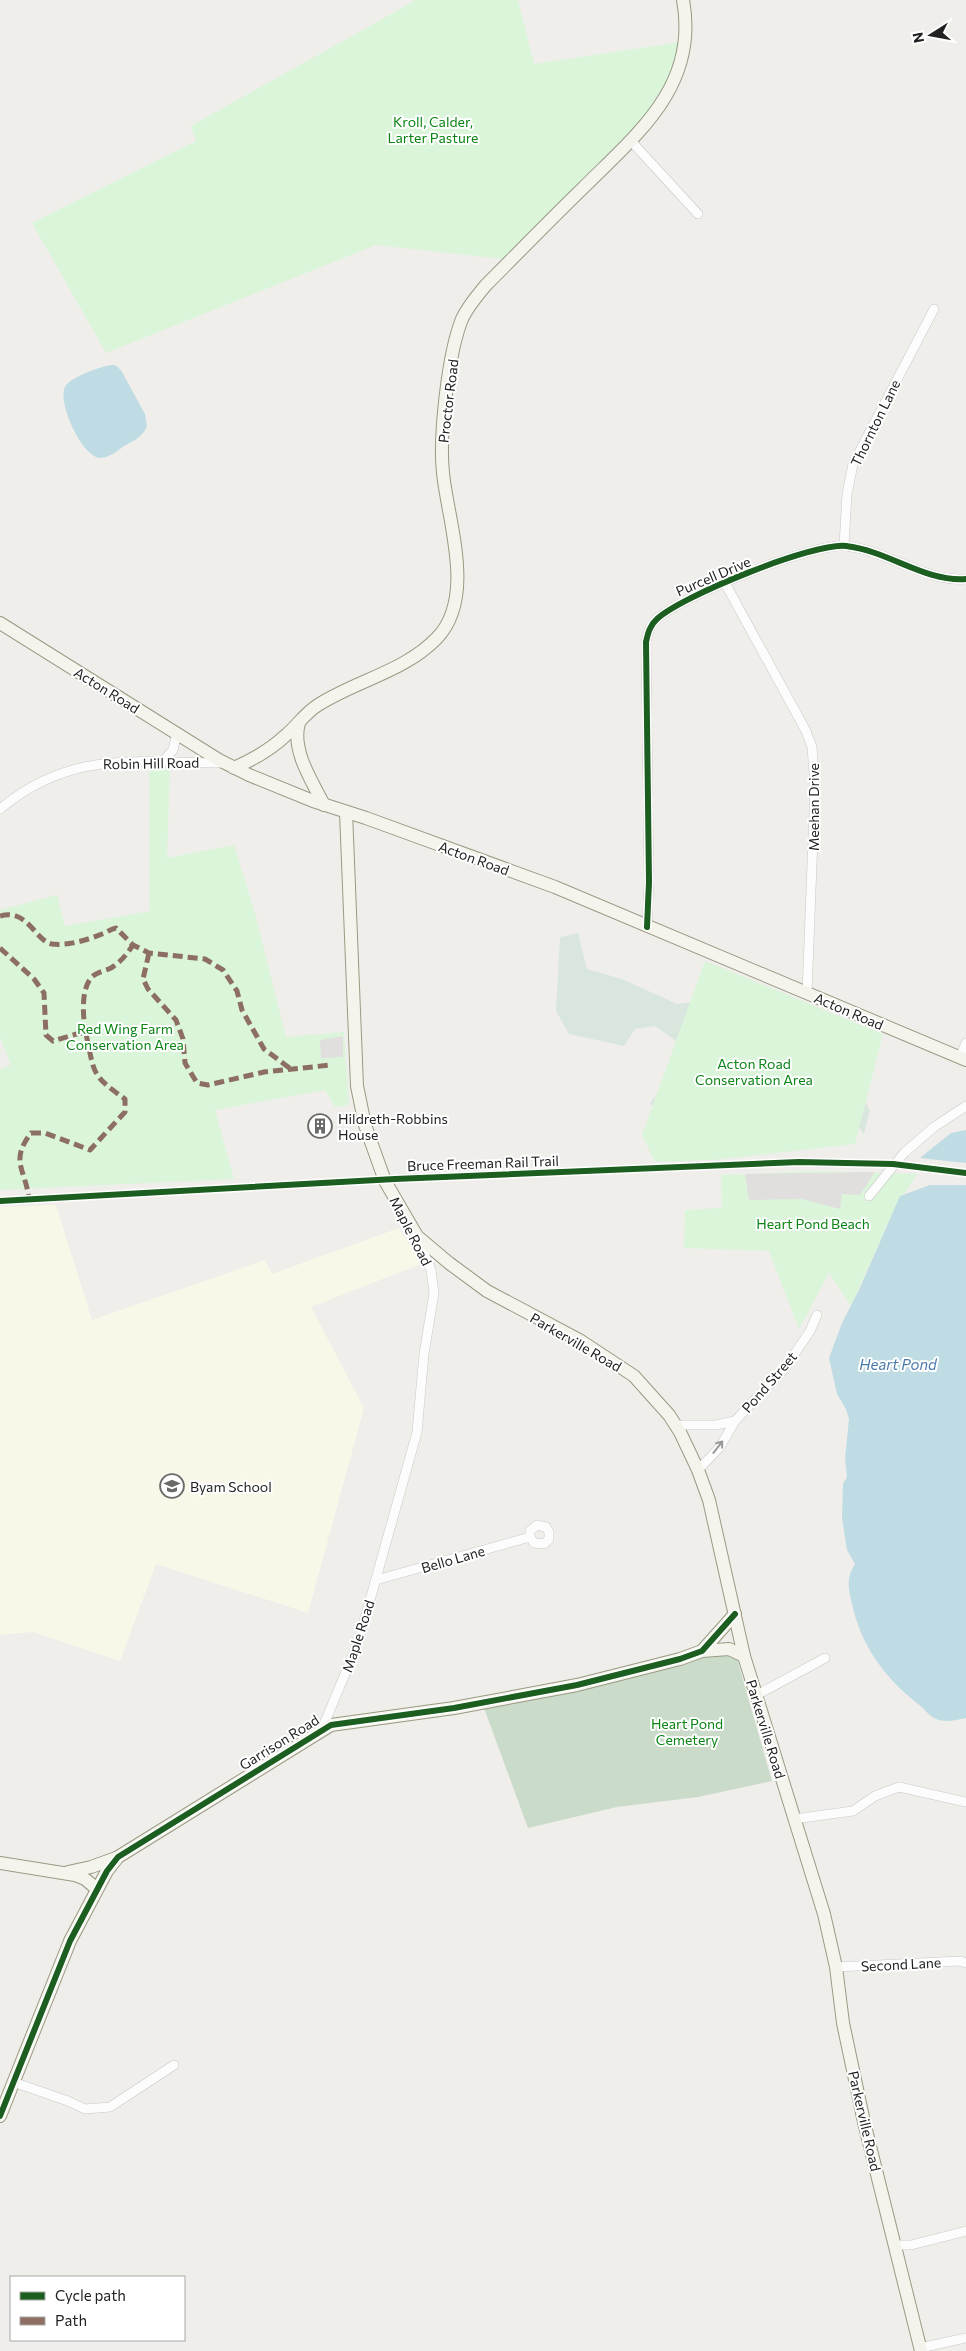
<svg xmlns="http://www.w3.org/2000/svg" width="966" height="2351" viewBox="0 0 966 2351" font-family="Commissioner,sans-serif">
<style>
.education{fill:#f8f7e8}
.wetland{fill:#d9e6de}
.cemetery{fill:#cadbca}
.park{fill:#daf5da}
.parking{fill:#e0dfde}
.water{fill:#bfdbe3}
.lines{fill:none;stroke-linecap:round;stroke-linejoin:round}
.street-casing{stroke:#c9c8c7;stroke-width:10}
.secondary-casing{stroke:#999a82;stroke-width:14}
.street{stroke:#fdfcfc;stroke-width:9}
.secondary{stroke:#f4f4ed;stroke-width:12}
.quiet{stroke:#8d6e63;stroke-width:5;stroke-dasharray:10 5;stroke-linecap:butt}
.cycleway-casing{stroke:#fff;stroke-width:9}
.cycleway{stroke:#1b5e20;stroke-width:6}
.oneway{stroke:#9a9a9a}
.labels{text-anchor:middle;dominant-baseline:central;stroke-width:4;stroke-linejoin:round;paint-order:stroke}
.park-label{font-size:14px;fill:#0c8416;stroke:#fff}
.street-label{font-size:14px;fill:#222;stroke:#fff}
.poi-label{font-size:14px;fill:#222;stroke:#fff;text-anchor:start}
.water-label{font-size:15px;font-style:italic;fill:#4a7aab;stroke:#fff}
</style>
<rect width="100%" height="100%" fill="#f0eeeb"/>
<!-- education -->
<polygon class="education" points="56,1205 92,1320 265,1260 272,1274 399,1228 421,1264 311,1307 364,1408 308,1613 156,1564 120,1661 33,1632 0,1635 0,1207"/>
<!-- wetland -->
<polygon class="wetland" points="578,933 587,969 622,979 677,1004 721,998 843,1069 870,1110 864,1134 840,1101 671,1128 650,1103 678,1066 676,1041 655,1026 635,1029 624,1046 569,1034 556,1011 560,937"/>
<!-- cemetery -->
<polygon class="cemetery" points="726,1654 737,1659 772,1781 698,1797 617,1807 528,1828 484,1708 601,1686 708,1656"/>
<!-- park -->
<g class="park">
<polygon points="416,0 518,0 534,64 681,42 664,90 645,120 503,259 376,245 106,353 32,223 196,141 191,126"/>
<polygon points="170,769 167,858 234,845 255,913 286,1037 344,1032 349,1105 335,1107 325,1090 215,1110 234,1179 0,1190 0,1069 11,1065 0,1037 0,910 57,895 65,926 150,911 149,770"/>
<polygon points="705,961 883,1034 855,1144 712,1160 655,1162 642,1135"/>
<polygon points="817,1171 917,1174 904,1194 900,1196 851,1306 829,1273 799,1329 769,1251 684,1248 685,1210 722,1208 721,1175"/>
</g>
<!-- parking -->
<g class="parking">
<polygon points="343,1036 343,1057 321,1058 320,1040"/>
<polygon points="875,1172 860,1195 842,1194 840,1209 802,1199 749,1200 745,1174"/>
</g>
<!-- water -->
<g class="water">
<path d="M 113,365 L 117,366 L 122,372 L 145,414 L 147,426 C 143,437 133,441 124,446 C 117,451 109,458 100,458 C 82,457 57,402 65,387 C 70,377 101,366 113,365 Z"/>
<polygon points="966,1130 966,1163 920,1158 951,1133"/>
<path d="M 930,1185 L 966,1185 L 966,1718 C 956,1720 945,1723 936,1719 C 929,1716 924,1708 918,1704 C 885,1678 861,1646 852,1604 C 848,1587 846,1579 855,1564 L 847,1550 L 842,1518 L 843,1484 L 847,1477 L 845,1459 L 849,1419 L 846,1409 L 837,1394 L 829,1358 L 842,1323 L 859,1290 L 900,1196 Z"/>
</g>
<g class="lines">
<!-- street casing -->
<g class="street-casing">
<g id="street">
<polyline points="630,140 698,214"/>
<polyline points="844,545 847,494 853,464 934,309"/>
<polyline points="725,583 806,731 812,747 815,786 807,993"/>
<polyline points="162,762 173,750 177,733"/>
<path d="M 0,809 C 72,749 137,763 223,763"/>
<path d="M 647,927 L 649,882 L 646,642 C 648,633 650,625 657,619 C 681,596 815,542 846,546 C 889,551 924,582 966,579"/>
<polyline points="960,1057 966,1043"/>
<polyline points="869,1196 904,1153 934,1127 966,1106"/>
<polyline points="675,1425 716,1425 735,1421"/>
<polyline points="698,1470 720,1447 735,1421 785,1368 810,1331 817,1315"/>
<polyline points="376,1580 530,1537 534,1543 544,1544 549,1539 549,1532 546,1527 537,1525 530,1531 530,1537"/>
<polyline points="755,1696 825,1658"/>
<polyline points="322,1729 358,1643 417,1432 424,1354 434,1293 431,1270 418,1239"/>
<polyline points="794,1819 853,1811 875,1796 899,1787 966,1802"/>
<polyline points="836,1967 961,1961 966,1963"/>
<polyline points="13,2082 68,2101 85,2109 110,2107 174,2065"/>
<polyline points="894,2245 911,2245 966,2231"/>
<polyline points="920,2348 966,2338"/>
</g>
</g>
<!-- secondary casing -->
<g class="secondary-casing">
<g id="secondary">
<polyline points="0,623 219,760 249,775 313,801 366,818 555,887 966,1060"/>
<path d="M 299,723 C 291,750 312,781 324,805"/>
<path d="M 234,768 C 252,760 271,749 285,736 C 297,726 305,713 318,705 C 357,680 404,672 437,638 C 476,597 448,522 443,473 C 439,436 448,354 462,319 C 468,306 477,296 486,285 C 518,253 550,220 583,188 C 637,134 699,86 683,0"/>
<polyline points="346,812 357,1086 365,1125 385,1181 417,1236 449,1263 487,1291 581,1341 634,1376 669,1415 680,1432 698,1470 709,1500 744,1656 824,1914 836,1967 843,2023 864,2122 921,2351"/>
<polyline points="702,1651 729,1649 744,1656"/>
<polyline points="0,1863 75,1875 85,1879 97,1889"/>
<polyline points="68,1872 91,1867 116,1858"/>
<polyline points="0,2116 70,1941 107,1871 118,1857 331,1725 454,1708 577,1685 680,1659 702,1651 735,1614"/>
</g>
</g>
<!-- street -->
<use href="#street" class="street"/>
<!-- secondary -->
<use href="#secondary" class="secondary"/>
<!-- quiet -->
<g class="quiet">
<path d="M 0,916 C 28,908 35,941 52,944 C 68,946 87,940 102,934 C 108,932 110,929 116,928 L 133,945 L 149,953 L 205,959 L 223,970 L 237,991 L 242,1010 L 264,1049 L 292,1070"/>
<path d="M 0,948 L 34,979 L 44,993 L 46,1035 L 53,1041 L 80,1033 L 86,1034 C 95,1074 90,1074 125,1099 L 125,1112 L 90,1150 L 45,1133 L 31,1133 C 9,1162 26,1169 29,1200"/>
<polyline points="149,953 143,979 148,989 176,1020 183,1039 185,1063 197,1083 208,1085 264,1072 331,1065"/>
<path d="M 86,1034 C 83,1019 80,987 93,976 C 97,972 105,971 111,968 C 121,962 127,954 133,945"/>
</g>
<!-- cycleway casing -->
<g class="cycleway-casing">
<g id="cycleway">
<path d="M 647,927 L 649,882 L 646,642 C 648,633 650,625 657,619 C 681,596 815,542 846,546 C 889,551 924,582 966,579"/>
<polyline points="0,1201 395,1179 799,1162 893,1164 966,1173"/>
<polyline points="0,2116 70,1941 107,1871 118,1857 331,1725 454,1708 577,1685 680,1659 702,1651 735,1614"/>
</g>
</g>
<!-- cycleway -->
<use href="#cycleway" class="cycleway"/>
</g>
<!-- one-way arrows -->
<defs><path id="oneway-shaft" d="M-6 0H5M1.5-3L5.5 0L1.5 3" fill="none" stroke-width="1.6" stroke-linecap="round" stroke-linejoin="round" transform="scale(1.25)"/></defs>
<use class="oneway" href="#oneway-shaft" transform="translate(718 1447) rotate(-52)"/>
<!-- icons -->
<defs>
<g id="building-ring" transform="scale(1.25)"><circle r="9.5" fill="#fff" stroke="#6a6968" stroke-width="1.5"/><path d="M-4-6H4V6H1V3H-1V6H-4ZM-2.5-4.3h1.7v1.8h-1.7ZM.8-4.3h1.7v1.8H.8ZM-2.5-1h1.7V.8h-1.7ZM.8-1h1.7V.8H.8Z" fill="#6a6968"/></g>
<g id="school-ring" transform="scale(1.25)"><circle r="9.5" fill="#fff" stroke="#6a6968" stroke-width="1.5"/><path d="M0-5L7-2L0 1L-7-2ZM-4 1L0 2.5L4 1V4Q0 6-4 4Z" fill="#6a6968"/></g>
</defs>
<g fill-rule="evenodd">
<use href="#building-ring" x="320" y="1126"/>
<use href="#school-ring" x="172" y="1486"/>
</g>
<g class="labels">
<!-- park labels -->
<g class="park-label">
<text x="433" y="121">Kroll, Calder,<tspan x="433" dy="16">Larter Pasture</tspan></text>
<text x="125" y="1028">Red Wing Farm<tspan x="125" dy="16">Conservation Area</tspan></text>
<text x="754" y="1063">Acton Road<tspan x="754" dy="16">Conservation Area</tspan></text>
<text x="813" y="1223">Heart Pond Beach</text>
<text x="687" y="1723">Heart Pond<tspan x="687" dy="16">Cemetery</tspan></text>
</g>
<!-- street labels -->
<g class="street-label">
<text transform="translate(448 401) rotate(-83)">Proctor Road</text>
<text transform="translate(875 423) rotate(-64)">Thornton Lane</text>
<text transform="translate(713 576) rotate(-23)">Purcell Drive</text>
<text transform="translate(107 690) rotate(32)">Acton Road</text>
<text transform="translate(151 763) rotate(-1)">Robin Hill Road</text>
<text transform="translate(813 807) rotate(-90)">Meehan Drive</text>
<text transform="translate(474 858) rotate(20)">Acton Road</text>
<text transform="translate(849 1011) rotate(23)">Acton Road</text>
<text transform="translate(483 1163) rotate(-2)">Bruce Freeman Rail Trail</text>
<text transform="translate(411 1231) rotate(63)">Maple Road</text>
<text transform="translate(576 1342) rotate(30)">Parkerville Road</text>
<text transform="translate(769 1382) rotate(-49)">Pond Street</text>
<text transform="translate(453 1559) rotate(-16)">Bello Lane</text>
<text transform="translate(358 1636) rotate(-72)">Maple Road</text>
<text transform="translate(766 1729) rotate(73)">Parkerville Road</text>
<text transform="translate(279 1742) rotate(-32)">Garrison Road</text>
<text transform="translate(901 1964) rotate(-3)">Second Lane</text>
<text transform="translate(865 2121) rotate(77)">Parkerville Road</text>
</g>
<!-- poi labels -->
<g class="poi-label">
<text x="338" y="1118">Hildreth-Robbins<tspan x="338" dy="16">House</tspan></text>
<text x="190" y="1486">Byam School</text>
</g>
<!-- water labels -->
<g class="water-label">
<text x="898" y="1364">Heart Pond</text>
</g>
</g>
<!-- legend -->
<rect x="10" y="2276" width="175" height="65" fill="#ffffff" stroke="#a7a7a7"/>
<rect x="20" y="2292" width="25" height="8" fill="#1b5e20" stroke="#a7a7a7"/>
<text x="55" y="2301" font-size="15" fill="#222222">Cycle path</text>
<rect x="20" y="2317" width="25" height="8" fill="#8d6e63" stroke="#a7a7a7"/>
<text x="55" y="2326" font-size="15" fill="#222222">Path</text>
<!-- north arrow -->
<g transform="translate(931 35) rotate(259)" stroke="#ffffff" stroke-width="4" paint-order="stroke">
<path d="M0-4L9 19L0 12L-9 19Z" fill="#222222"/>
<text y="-8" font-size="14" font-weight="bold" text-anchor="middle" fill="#222222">N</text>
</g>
</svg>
